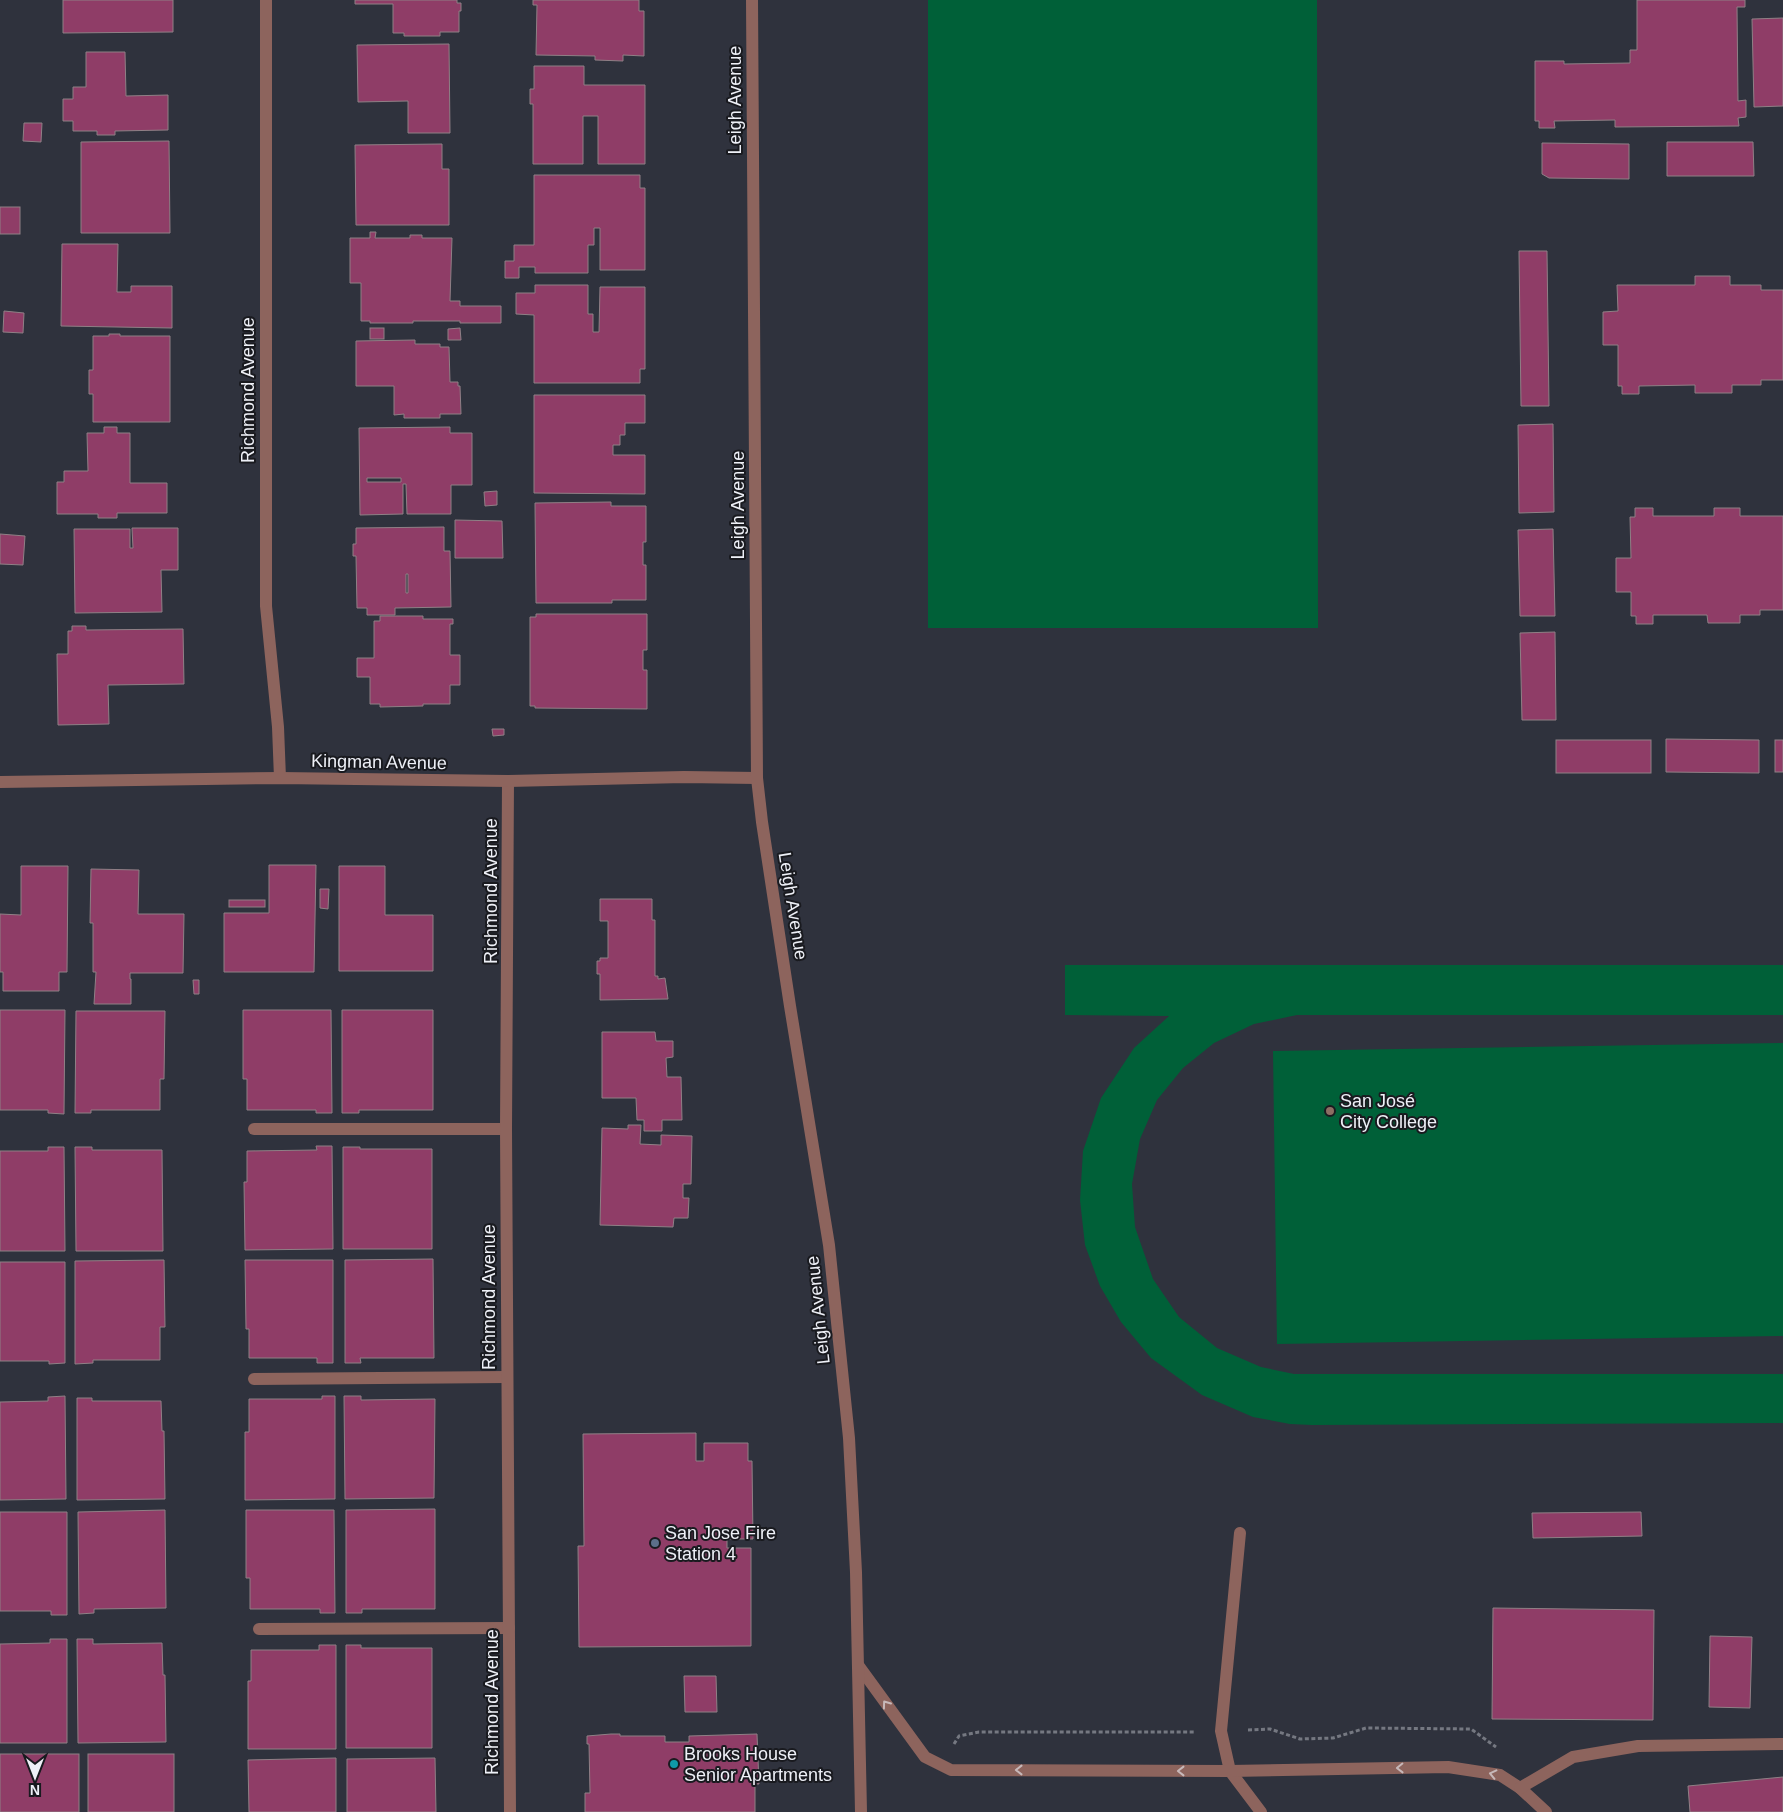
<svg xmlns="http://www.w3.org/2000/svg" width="1783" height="1812" viewBox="0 0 1783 1812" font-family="Arial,sans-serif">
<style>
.green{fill:#006038}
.building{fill:#8f3d67;stroke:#8f8086;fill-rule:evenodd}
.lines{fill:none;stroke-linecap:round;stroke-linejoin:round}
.path{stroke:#757881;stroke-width:3;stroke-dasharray:4 2.5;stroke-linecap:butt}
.service{stroke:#8d645d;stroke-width:12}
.minor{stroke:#8d645d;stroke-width:12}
.tertiary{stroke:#8d645d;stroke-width:12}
.oneway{stroke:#c7b8b9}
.education-dot{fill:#8d6e63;stroke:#191a1f;stroke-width:2}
.service-dot{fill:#5c6f8a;stroke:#191a1f;stroke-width:2}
.culture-dot{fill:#0f9aa8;stroke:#191a1f;stroke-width:2}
.labels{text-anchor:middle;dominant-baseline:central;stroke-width:4;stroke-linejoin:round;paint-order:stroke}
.street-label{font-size:18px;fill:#eef0f7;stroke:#191a1f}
.poi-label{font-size:18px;fill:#eef0f7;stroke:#191a1f;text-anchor:start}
</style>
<rect width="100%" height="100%" fill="#2f323d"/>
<!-- green -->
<g class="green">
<polygon points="928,0 1317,0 1318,628 928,628"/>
<polygon points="1065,965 1783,965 1783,1015 1297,1015 1254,1024 1214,1043 1183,1068 1157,1100 1140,1139 1132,1184 1135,1227 1153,1279 1179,1317 1217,1348 1261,1367 1294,1374 1783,1374 1783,1423 1312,1425 1290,1424 1253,1417 1202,1395 1151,1358 1121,1322 1100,1286 1085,1245 1080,1200 1083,1151 1101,1098 1134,1048 1169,1016 1065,1015"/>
<polygon points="1783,1043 1783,1336 1277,1344 1273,1051"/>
</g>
<!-- building -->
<g class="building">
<polygon points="63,0 173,0 173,32 63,33"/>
<polygon points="355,0 457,0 457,3 461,3 461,11 459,11 459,32 440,32 440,36 404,36 404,33 393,33 393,4 355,4"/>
<polygon points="533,0 639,0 639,11 644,11 644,56 623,55 623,61 595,60 595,56 536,55 537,5 533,5"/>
<polygon points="1637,0 1745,0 1745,7 1737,7 1738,101 1746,100 1746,117 1738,118 1739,126 1615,127 1615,120 1554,121 1555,128 1539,128 1539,121 1535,121 1535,61 1564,61 1564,64 1630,63 1630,50 1637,50"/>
<polygon points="1783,18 1783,106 1754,107 1752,19"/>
<polygon points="449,44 450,133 408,133 408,101 358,102 357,45"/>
<polygon points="86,52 125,52 126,96 168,95 168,130 115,131 115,135 97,135 97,131 73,131 73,121 63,121 63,99 73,99 73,87 86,87"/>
<polygon points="534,66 584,66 584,85 645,85 645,164 598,164 598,116 583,116 583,164 533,164 533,104 530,104 530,89 534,89"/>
<polygon points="24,123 42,123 41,142 23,141"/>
<polygon points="169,141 170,233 81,233 81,142"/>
<polygon points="1667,142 1753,142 1754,176 1667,176"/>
<polygon points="1542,143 1629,144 1629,179 1549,178 1542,174"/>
<polygon points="442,144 442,169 449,169 449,225 356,225 355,145"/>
<polygon points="534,175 640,175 640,188 645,188 645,270 600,270 600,228 594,228 594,245 588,245 588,273 535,273 535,267 519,267 519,278 505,278 505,261 514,261 514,245 534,245"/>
<rect x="0" y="207" width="20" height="27"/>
<polygon points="370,232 376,232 375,238 410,238 410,235 422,235 422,238 452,238 450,301 460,301 460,306 501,306 501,323 460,323 460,321 413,321 413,323 370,323 370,321 361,321 361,283 350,283 350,238 370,238"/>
<polygon points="62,244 118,244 117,292 131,292 131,286 172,286 172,328 61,326"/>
<polygon points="1519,251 1547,251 1549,406 1521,406"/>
<polygon points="1695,276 1730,276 1730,285 1761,285 1761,290 1783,290 1783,380 1761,380 1761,385 1732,385 1732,393 1695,393 1695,385 1639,386 1639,394 1622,394 1622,386 1618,386 1618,345 1603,345 1603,312 1618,311 1617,285 1695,285"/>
<polygon points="535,285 588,285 588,314 593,314 593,332 599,332 600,287 645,287 645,369 640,369 640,383 534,383 534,315 516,314 516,293 535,293"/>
<polygon points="4,311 24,313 23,333 3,332"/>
<rect x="370" y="328" width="14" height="11"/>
<polygon points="460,328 461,340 448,340 448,329"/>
<polygon points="109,334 120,334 120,336 170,336 170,422 93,422 93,394 89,394 89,370 93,370 93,336 109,336"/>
<polygon points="415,340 415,344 440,344 440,347 449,347 450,382 458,382 458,386 460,386 461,414 440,414 440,418 404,418 404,414 394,415 394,386 356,386 356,341"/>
<polygon points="534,395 645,395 645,423 625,423 625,435 620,435 620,445 613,445 613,455 645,455 645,494 534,493"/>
<polygon points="1553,424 1554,512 1519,513 1518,425"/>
<polygon points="104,427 117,427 117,433 130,433 130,483 167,483 167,513 117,513 117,518 98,518 98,514 57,514 57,482 64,482 64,471 88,471 87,433 104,433"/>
<path d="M 450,427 L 450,433 L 472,433 L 472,485 L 451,485 L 451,514 L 407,514 L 406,484 L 403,484 L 403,514 L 360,515 L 359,428 ZM 367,478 L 401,478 L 401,482 L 367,482 Z"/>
<polygon points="497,491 497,505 485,506 484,492"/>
<polygon points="611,502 611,506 646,506 646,542 643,542 643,565 646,565 646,600 612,600 612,603 536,603 535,503"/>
<polygon points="1635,508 1653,508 1653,516 1714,516 1714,508 1740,508 1740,516 1783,516 1783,610 1760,610 1760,615 1740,615 1740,623 1708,623 1707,615 1653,615 1653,624 1636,624 1636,616 1631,616 1631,592 1616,592 1616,558 1631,558 1630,517 1635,517"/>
<polygon points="455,520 502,521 503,558 455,558"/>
<path d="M 444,527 L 444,551 L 450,551 L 451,607 L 395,608 L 395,615 L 367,615 L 367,608 L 357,608 L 356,556 L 353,556 L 353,544 L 356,544 L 356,528 ZM 406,574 L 408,574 L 408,593 L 406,593 Z"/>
<polygon points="132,528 178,528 178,570 161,570 162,612 75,613 74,529 130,529 130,548 133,548"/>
<polygon points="1553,529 1555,616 1520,616 1518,530"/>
<polygon points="0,534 25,536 23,565 0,564"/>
<polygon points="536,614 647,614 647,650 643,650 643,670 647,670 647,709 535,708 535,706 530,706 530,617 536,617"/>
<polygon points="380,616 423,616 423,619 453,619 453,624 450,624 450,655 460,655 460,685 450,685 450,704 423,704 423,706 380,707 380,704 370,704 370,677 357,677 357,658 374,658 374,621 380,621"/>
<polygon points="72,626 86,626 86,630 183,629 184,684 108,685 109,724 58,725 57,654 68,654 68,631 72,631"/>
<polygon points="1555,632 1556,720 1522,720 1520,633"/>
<polygon points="492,729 504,729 504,735 493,736"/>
<polygon points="1666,739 1759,740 1759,773 1666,772"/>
<rect x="1556" y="740" width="95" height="33"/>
<rect x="1775" y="740" width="8" height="32"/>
<polygon points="269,865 316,865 314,972 224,972 224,913 269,913"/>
<polygon points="21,866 68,866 67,972 59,972 59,991 3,991 3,972 0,972 0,914 21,915"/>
<polygon points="339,866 385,866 385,915 433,915 433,971 339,971"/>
<polygon points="91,869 139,870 138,914 184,914 183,973 130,973 130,979 131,979 131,1004 94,1004 96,972 93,972 93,923 90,923"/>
<polygon points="320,889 329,889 328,909 320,908"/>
<polygon points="600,899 652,899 652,920 655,920 655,976 658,976 658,979 665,978 668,999 600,1000 600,974 597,974 597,961 600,961 600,958 608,958 608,921 600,921"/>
<rect x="229" y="900" width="36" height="7"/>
<polygon points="193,980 199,980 199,994 194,994"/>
<polygon points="0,1010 65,1010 64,1114 48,1113 48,1110 0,1110"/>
<polygon points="243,1010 331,1010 332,1113 316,1113 316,1110 247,1110 247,1079 243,1079"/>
<polygon points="342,1010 433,1010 433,1110 359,1110 359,1113 342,1113"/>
<polygon points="76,1011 165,1011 164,1079 160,1079 160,1110 91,1110 91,1113 75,1113"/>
<polygon points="602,1032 655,1032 656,1041 673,1041 673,1057 666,1058 667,1077 681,1077 682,1120 662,1120 662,1131 644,1131 644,1120 637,1120 636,1098 602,1098"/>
<polygon points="628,1125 641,1125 640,1144 661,1145 661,1135 692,1136 691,1184 683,1184 683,1198 689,1198 688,1218 674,1218 673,1227 600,1225 602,1128 628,1129"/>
<polygon points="316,1146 332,1146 333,1249 245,1250 244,1182 247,1182 247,1151 317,1150"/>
<polygon points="48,1147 64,1147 65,1251 0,1251 0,1151 48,1151"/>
<polygon points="75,1147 92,1147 92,1150 162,1150 163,1251 76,1251"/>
<polygon points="343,1147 360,1147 360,1149 432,1149 432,1249 343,1249"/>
<polygon points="433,1259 434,1358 360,1358 361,1363 345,1363 345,1260"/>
<polygon points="164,1260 165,1327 160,1327 160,1360 93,1360 93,1363 75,1364 75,1261"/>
<polygon points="245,1260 333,1260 333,1363 317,1363 317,1358 249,1358 249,1329 246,1329"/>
<polygon points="0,1262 65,1262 65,1363 49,1364 49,1361 0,1361"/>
<polygon points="65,1396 66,1499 0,1500 0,1402 48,1401 48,1397"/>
<polygon points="322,1396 335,1396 335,1499 245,1500 245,1432 249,1432 249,1399 322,1399"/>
<polygon points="344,1396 361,1396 361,1400 435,1399 434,1498 345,1499"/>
<polygon points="77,1398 92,1398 92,1401 161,1401 162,1431 164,1431 165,1499 77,1500"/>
<polygon points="696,1433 696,1461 704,1461 704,1443 748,1443 748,1461 752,1461 753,1539 727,1539 727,1548 751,1548 751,1646 579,1647 578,1546 584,1546 583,1434"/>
<polygon points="435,1509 435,1609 362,1609 362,1613 346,1613 346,1510"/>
<polygon points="165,1510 166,1608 94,1609 94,1613 79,1614 78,1512"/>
<polygon points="246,1510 334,1510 335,1613 320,1613 320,1609 250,1609 250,1578 246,1578"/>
<polygon points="0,1512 67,1512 67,1615 51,1615 51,1611 0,1611"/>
<polygon points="1641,1512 1642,1536 1533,1538 1532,1513"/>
<polygon points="1493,1608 1654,1610 1653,1720 1492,1719"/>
<polygon points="1710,1636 1752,1637 1750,1708 1709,1707"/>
<polygon points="50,1639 67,1639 67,1743 0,1743 0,1644 50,1643"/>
<polygon points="77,1639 93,1639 93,1644 162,1643 163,1675 165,1675 166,1742 78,1743"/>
<polygon points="319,1645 336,1645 336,1749 248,1749 248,1681 251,1681 251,1650 319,1650"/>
<polygon points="346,1645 361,1645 361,1648 432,1648 432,1748 346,1748"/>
<polygon points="684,1676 716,1676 717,1712 685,1712"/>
<polygon points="611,1734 620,1734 620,1736 665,1736 665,1742 689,1742 689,1736 757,1734 759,1784 755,1784 755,1812 585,1812 585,1793 590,1793 589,1744 587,1744 587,1736"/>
<rect x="0" y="1754" width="79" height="58"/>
<rect x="88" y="1754" width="86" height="58"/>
<polygon points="336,1758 336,1812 249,1812 248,1760"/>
<polygon points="435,1758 436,1812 347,1812 347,1759"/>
<polygon points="1783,1777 1783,1812 1690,1812 1688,1786"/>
</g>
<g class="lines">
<!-- path -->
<g class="path">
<polyline points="1248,1730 1270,1729 1300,1739 1333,1738 1366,1728 1471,1729 1496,1747"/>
<polyline points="954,1744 959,1736 979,1732 1196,1732"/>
</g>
<!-- service -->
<g class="service">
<polyline points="254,1129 506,1129"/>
<polyline points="254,1379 507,1377"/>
<polyline points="1240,1533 1221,1731 1230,1771 1261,1812"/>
<polyline points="259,1629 509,1628"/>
<polyline points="858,1665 925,1757 951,1770 1230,1771 1448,1767 1500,1775 1520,1788 1546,1812"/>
<polyline points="1520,1788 1573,1757 1638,1746 1783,1744"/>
</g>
<!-- minor -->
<g class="minor">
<polyline points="266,0 266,606 278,727 280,778"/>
<polyline points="508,781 506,1129 510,1812"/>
<polyline points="0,782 280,778 508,781 684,777 757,778"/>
</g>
<!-- tertiary -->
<polyline class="tertiary" points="752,0 757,778 762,822 790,1006 829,1245 849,1438 856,1572 861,1812"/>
</g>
<!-- one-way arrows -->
<defs><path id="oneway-chevron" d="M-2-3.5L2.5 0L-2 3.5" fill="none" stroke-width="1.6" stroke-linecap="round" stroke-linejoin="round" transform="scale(1.25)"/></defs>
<g class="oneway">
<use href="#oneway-chevron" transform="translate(886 1704) rotate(-126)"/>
<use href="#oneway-chevron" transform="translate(1400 1768) rotate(179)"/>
<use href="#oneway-chevron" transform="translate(1019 1770) rotate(-180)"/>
<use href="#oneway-chevron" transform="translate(1181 1771) rotate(-180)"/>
<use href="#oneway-chevron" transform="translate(1493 1774) rotate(-167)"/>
</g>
<!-- markers -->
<circle class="education-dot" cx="1330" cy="1111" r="5"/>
<circle class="service-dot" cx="655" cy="1543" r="5"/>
<circle class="culture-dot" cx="674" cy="1764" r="5"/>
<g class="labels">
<!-- street labels -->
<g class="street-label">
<text transform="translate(735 100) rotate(-90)">Leigh Avenue</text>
<text transform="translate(248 390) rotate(-90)">Richmond Avenue</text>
<text transform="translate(738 505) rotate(-90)">Leigh Avenue</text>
<text transform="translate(379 762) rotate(1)">Kingman Avenue</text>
<text transform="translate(491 891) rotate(-90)">Richmond Avenue</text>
<text transform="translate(793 906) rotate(81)">Leigh Avenue</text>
<text transform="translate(489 1297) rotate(-90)">Richmond Avenue</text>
<text transform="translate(818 1310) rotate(-96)">Leigh Avenue</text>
<text transform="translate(492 1702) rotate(-90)">Richmond Avenue</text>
</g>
<!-- poi labels -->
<g class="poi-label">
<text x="1340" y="1101">San José<tspan x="1340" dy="21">City College</tspan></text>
<text x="665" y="1533">San Jose Fire<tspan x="665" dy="21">Station 4</tspan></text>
<text x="684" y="1754">Brooks House<tspan x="684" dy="21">Senior Apartments</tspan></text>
</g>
</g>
<!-- north arrow -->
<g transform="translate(35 1777) rotate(180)" stroke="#191a1f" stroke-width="4" paint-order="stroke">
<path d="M0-4L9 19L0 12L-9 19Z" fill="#eef0f7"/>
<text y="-8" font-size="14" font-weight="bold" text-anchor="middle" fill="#eef0f7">N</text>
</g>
</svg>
